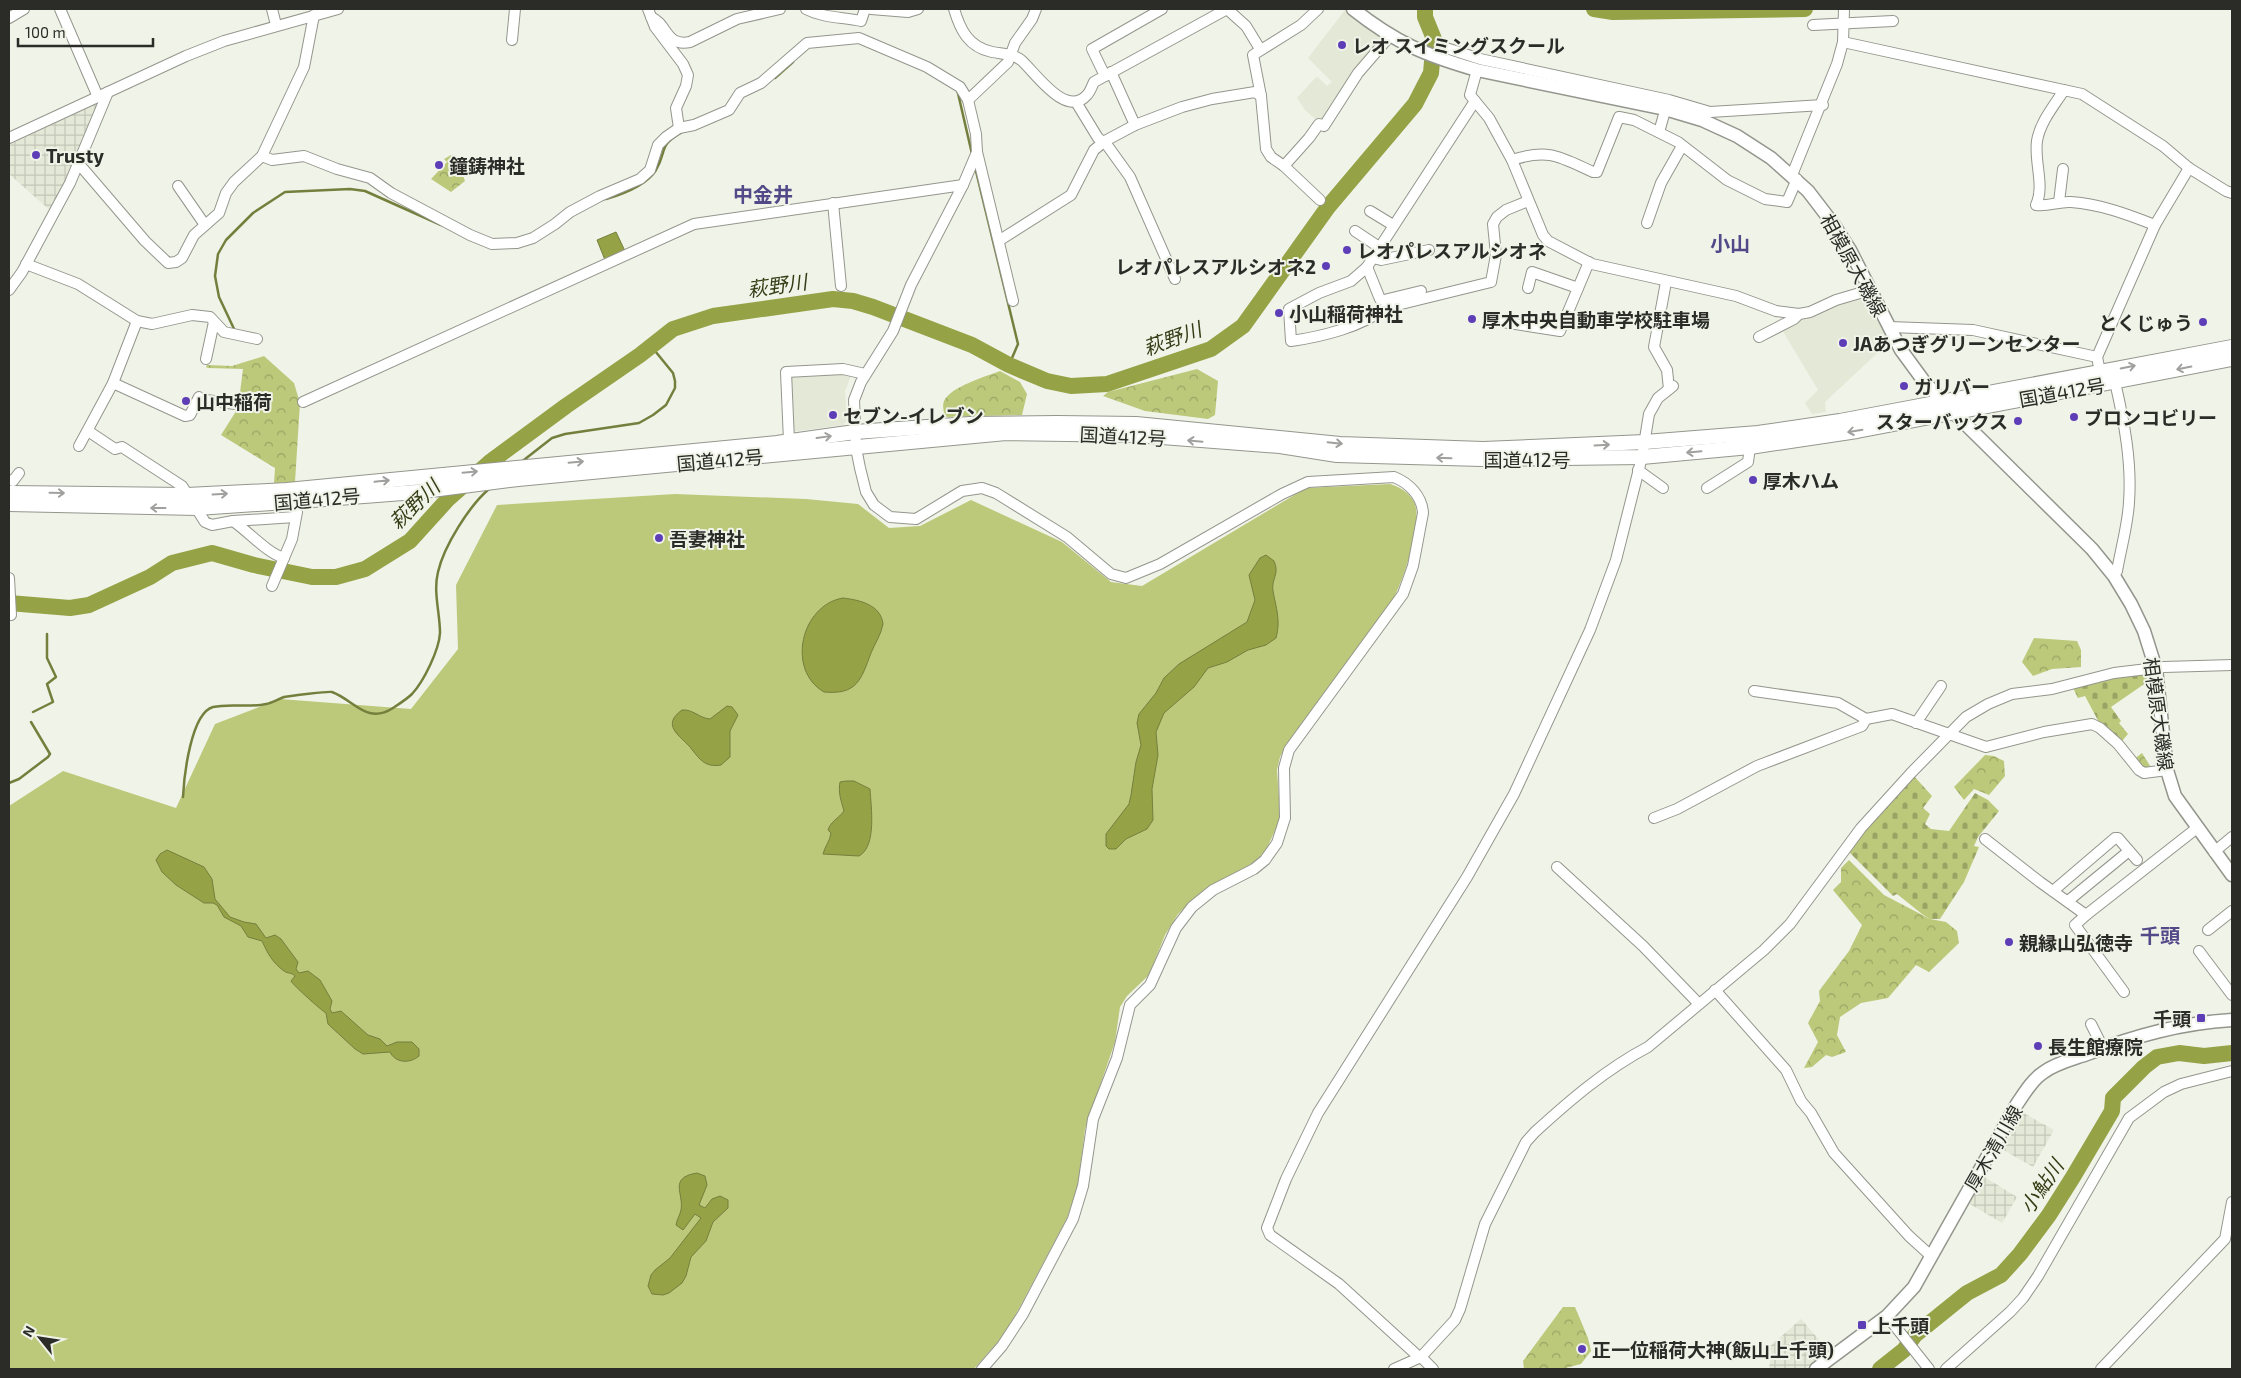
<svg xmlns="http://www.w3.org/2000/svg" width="2241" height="1378" viewBox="0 0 2241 1378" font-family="'Exo 2','Noto Sans JP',sans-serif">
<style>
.built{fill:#e4e8d6}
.industrial{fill:url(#industrial-grid)}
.green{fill:#bcc97a}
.forest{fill:url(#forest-crowns)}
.cemetery{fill:url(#cemetery-stones)}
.water{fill:#95a246;stroke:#757f3d}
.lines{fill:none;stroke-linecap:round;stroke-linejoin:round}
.stream{stroke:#757f3d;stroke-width:2.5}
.river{stroke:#95a246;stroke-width:16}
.minor-casing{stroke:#94968d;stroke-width:12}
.major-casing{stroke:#94968d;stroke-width:15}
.highway-casing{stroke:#94968d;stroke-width:16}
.minor{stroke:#fff;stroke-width:10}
.major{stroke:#fff;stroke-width:12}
.highway{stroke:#fff;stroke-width:14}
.oneway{stroke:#a0a09e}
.poi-dot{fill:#5e3eb7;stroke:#f0f3e8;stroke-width:2}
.labels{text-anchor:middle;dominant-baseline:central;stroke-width:4;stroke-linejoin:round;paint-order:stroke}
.poi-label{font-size:19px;font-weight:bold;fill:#2b2c28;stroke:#f0f3e8;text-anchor:start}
.street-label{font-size:19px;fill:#2b2c28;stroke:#f0f3e8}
.neighbourhood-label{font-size:20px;font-weight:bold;fill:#544988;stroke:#f0f3e8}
.water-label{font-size:20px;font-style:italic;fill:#363c15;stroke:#f0f3e8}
</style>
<defs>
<pattern id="industrial-grid" width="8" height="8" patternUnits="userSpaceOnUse" patternTransform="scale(1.25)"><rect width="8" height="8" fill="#e4e8d6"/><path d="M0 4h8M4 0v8" fill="none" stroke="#c4c7b8"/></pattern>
<pattern id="forest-crowns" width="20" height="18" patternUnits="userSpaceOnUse" patternTransform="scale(1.25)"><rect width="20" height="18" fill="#bcc97a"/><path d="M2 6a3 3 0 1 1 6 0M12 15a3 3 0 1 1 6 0" fill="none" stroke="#99a364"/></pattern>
<pattern id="cemetery-stones" width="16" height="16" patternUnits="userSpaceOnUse" patternTransform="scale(1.25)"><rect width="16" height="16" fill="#bcc97a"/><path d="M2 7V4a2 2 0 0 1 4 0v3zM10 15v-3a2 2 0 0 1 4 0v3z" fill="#99a364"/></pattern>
</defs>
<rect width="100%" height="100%" fill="#f0f3e8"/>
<!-- built -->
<g class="built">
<polygon points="1345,10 1382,38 1320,123 1305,110 1297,98 1316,77 1318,77 1327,86 1332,82 1308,58"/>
<polygon points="1858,298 1869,304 1889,342 1825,402 1826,412 1812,414 1805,403 1818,390 1781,328 1804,317"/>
<polygon points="852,373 845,391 847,421 843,425 790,432 789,374"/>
</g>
<!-- industrial -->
<g class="industrial">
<polygon points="98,103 100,104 52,212 9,174 9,145"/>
<polygon points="2020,1111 2054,1130 2033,1167 2000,1148"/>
<polygon points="1983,1176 2017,1197 2002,1223 1968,1203"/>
<polygon points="1801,1319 1828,1350 1805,1369 1769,1369 1771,1352 1768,1348"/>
</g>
<!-- green -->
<path class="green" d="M 1390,484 C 1400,487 1409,492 1414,502 C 1424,523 1403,580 1393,600 L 1286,745 L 1280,757 L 1277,770 L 1280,811 L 1278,824 L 1267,848 L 1258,859 L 1248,866 L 1206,888 L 1178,914 L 1165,935 L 1149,975 L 1127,996 L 1120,1007 L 1115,1042 L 1085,1129 L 1078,1186 L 1067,1218 L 1014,1318 L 1002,1337 L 974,1369 L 9,1369 L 9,806 L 63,771 L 176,808 L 215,724 L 280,699 L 411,709 L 458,649 L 456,585 L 497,505 L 675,494 L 806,499 L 858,504 L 889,528 L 920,526 L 971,500 L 1062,542 L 1111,582 L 1142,586 L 1306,488 Z"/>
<!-- forest -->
<g class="forest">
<polygon points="451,155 456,156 465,181 451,192 431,179 447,162 444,159"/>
<polygon points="264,356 294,383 300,403 295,482 274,483 275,468 221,435 238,408 243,369 208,368 206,367 207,365 232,366"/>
<polygon points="1197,369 1218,381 1215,415 1208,419 1145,411 1103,396 1108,392"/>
<path d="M 1000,371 L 1020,382 L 1027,394 L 1022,415 L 945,417 C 944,412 942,406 944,401 C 950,387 987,376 1000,371 Z"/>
<polygon points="2034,638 2077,641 2081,650 2081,667 2052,669 2033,676 2022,662"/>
<polygon points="2142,753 2152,769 2145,770 2133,760"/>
<polygon points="1985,755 1994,756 2004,761 2005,776 1989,795 1974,789 1964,800 1954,787"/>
<polygon points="1849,860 1884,895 1930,919 1946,922 1957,931 1959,943 1929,972 1916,965 1888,998 1861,1003 1840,1017 1837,1035 1846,1052 1832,1057 1826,1055 1812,1067 1804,1068 1818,1042 1808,1023 1820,1001 1819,991 1849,951 1862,925 1833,890 1841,882 1841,868"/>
<polygon points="1563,1307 1575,1307 1588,1338 1591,1351 1581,1364 1562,1369 1524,1369 1523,1361"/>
</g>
<!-- cemetery -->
<g class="cemetery">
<polygon points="2138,674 2149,676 2150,680 2111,707 2121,721 2119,723 2128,734 2121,742 2101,726 2085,696 2078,698 2073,688 2115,677"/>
<polygon points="1913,775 1932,796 1923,808 1930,814 1925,824 1931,829 1949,831 1975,793 1988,800 1999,811 1978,837 1974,846 1979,847 1964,882 1940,919 1930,919 1922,914 1897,894 1893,896 1848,851"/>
</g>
<!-- water -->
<g class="water">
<polygon points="616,232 625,251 605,260 597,240"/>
<path d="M 1266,555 L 1274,561 C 1280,574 1271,579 1273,591 C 1276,608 1281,620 1276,638 L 1266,645 L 1248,650 L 1227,662 L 1208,668 L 1194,687 L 1164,713 L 1156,732 L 1158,755 L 1152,789 L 1153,820 L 1147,829 L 1126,839 L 1116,849 L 1109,849 L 1106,846 L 1106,834 L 1129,804 L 1131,795 L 1136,762 L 1141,745 L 1137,723 L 1139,714 L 1156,693 L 1164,678 L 1179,664 L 1247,622 L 1255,600 L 1249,575 L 1260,558 Z"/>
<path d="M 843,598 C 860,600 881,605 883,624 C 881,635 875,643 871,653 C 861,680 857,695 824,692 C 786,670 801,605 843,598 Z"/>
<path d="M 727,706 L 732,707 L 738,715 L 730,731 L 730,757 L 721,765 C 704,768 699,758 690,747 C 679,735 661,725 682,710 C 693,709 699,718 710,719 Z"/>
<path d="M 846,781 L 854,781 L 870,789 C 871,807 877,846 859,856 L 823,854 C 825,846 830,841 831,833 L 828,830 C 831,821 838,819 844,811 C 841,800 838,793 840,782 Z"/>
<path d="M 167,850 L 204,867 L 212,879 L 215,899 L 230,917 L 244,922 L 256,924 L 266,938 L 275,935 L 281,939 L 298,962 L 296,969 L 299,973 L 308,971 L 320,980 L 332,1001 L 330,1009 L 332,1013 L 341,1011 L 368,1035 L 380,1039 L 387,1046 L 397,1042 L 412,1042 L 419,1049 L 419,1056 C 410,1064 395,1063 390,1052 L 363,1054 L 355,1049 L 328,1024 L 326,1013 C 322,1011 294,986 291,981 L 295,976 C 291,972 288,974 284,971 C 272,962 268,954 262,941 L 248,937 L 241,926 L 224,917 L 217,905 L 213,903 L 204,903 L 176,885 L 162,872 L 156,860 L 160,854 Z"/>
<path d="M 697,1173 L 705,1176 L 707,1185 L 699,1205 L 705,1208 L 712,1199 L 720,1196 L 728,1200 L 728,1208 L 713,1222 L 706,1241 L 691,1257 L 686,1276 L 682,1283 L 669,1293 L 663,1295 L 652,1294 L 648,1286 L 651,1275 L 655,1270 L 670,1258 L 701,1218 L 695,1214 L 683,1230 L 676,1225 C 677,1219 680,1215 681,1210 C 684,1193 668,1178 697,1173 Z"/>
</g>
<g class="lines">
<!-- stream -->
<g class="stream">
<polyline points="775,78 793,62"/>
<polyline points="957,89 972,154"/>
<polyline points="975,167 1018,344 1009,365"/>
<path d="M 606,199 C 623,194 646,186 656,170 C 668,149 657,146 684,131"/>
<polyline points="235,331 219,297 215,276 218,254 226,240 253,213 285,192 350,189 365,191 441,225"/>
<polyline points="520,463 552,438 565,434 639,423 653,415 666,405 675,388 675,381 673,373 651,346"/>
<polyline points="33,712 53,702 47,684 56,677 47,658 47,634"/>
<polyline points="9,783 19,779 48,757 50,754 31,722"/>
<path d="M 183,797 C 184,776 191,713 213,707 C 230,703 249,708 266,704 C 272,703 278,699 284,697 C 289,696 329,691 332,692 C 354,700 367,725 393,708 C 399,704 407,699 412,694 C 424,681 439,650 440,633 C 440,613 433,592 438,572 C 444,546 469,506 489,489"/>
</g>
<!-- river -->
<g class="river">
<polyline points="1594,9 1613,12 1805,9"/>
<polyline points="9,603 70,608 89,605 150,577 172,563 212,553 254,565 312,577 336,577 365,569 410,541 448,499 490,462 566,406 640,355 673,329 713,316 833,299 853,301 873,307 972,345 1009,365 1047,381 1071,386 1107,384 1211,349 1243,326 1328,207 1415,104 1431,73 1434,39 1425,17 1425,9"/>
<polyline points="1880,1369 1904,1350 1915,1335 1967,1293 2001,1275 2020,1254 2049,1215 2073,1177 2112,1111 2113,1098 2144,1067 2157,1057 2179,1053 2204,1056 2232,1053"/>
</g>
<!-- minor casing -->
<g class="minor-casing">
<g id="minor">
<polyline points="60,9 98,97"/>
<polyline points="272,9 276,25"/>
<polyline points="648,9 655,27 683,64 688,75 686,86 676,108 679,128"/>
<path d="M 806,9 C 823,18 842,17 861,21 L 865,9"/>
<polyline points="871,9 908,12 918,9"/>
<path d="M 954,9 C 960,29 968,47 992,52 C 1002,54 1012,53 1021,60 C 1035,72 1066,119 1087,95 C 1090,92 1092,86 1094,82 L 1227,9"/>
<polyline points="1227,9 1246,26 1260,49"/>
<polyline points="1318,9 1301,25 1253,55 1261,96 1266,149 1271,157 1284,166 1320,200"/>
<path d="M 651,17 C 668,24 665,47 690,42 L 737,19 L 780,9"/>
<polyline points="9,18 24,9"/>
<polyline points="1813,25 1893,21"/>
<polyline points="512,40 515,9"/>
<polyline points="1843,42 2082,94 2163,146 2189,168 2226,191 2232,193"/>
<polyline points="1446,48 1480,59 1669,100 1710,112 1823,105"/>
<polyline points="1477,70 1470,95 1489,118 1512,160 1543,235 1548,241 1592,264 1736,296 1776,311 1799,314"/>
<polyline points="1111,72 1135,125"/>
<polyline points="1105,76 1092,49 1162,9"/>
<path d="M 2064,90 C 2054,106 2040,122 2037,141 C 2034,162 2045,186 2036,205 C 2048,207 2059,201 2071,202 C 2101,204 2129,215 2155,225"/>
<path d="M 1475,101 L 1367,267 L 1351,281 L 1319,293 L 1289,309 L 1291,341 C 1320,337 1362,327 1385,308 L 1491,282 L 1496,255 L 1493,224 L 1497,217 L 1506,210 L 1528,201"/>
<polyline points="1076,102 1098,138 1107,145 1130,177 1175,279"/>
<polyline points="1659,132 1667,104"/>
<polyline points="9,138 186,56 224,41 338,9"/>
<polyline points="977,152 1013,301"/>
<polyline points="262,156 272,160 304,156 337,169 370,178 391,193 470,235 492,244 517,243 533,238 555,224 570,212 600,196 640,179 650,170 658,145 666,137 679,128 694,125 729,110 740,93 761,83 807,43 859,38 927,67 960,87 968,100"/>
<path d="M 1512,160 C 1549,148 1560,157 1593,172 L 1597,172 L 1619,117 L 1634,120 L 1678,142 L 1727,180 L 1765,199 L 1787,202 L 1797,179"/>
<polyline points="79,164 145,241 168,263 176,262 182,258 194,235 219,213 226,193 234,182 262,156 304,67 314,15"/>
<polyline points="1284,166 1309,138 1319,124 1324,126 1358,73 1390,36"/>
<polyline points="1792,175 1837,64 1843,42 1844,9"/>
<polyline points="178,186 205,225"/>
<polyline points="2059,202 2063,169"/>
<polyline points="833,203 841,286"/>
<polyline points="1370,211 1393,225"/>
<polyline points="1647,223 1661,183 1682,146"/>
<polyline points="1355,231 1379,247"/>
<polyline points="1000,240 1071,195 1094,150 1105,141 1135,125 1182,107 1212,99 1255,92 1261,96"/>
<polyline points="1373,258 1381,260 1429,250"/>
<polyline points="26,264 78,284 137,321 152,324 192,315 210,317 224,332 257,339"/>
<polyline points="1367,267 1380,299 1384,300 1421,291"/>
<polyline points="1666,282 1654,347 1667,370 1669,389"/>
<polyline points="1528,288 1532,272 1578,288"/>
<polyline points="9,290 22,272 70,183 108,92"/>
<polyline points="1503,322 1560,331 1589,262"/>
<polyline points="1889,327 1973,330 2097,357 2100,372"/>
<polyline points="1759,337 1794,319 1799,314 1810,312 1836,300 1870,290"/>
<polyline points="2097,357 2155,225 2189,168"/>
<polyline points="206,359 214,322"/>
<polyline points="113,383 185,416 190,415 199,397"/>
<polyline points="199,399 235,404"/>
<polyline points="303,402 694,224 963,185"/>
<polyline points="88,431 115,449 122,447 182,486 205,522 212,525 233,521 295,517"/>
<polyline points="789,441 786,372 843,369 865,374"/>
<polyline points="79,446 113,383 137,321"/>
<polyline points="1638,470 1663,488"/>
<polyline points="9,480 13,481 19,473"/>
<polyline points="1707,488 1748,462 1750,447"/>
<path d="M 233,521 C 249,532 267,553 284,558"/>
<path d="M 2114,576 L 2117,571 C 2121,548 2128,524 2129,502 C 2132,462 2124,421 2115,382"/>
<polyline points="9,578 11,615"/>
<polyline points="272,586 292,539 297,512"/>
<polyline points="1754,691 1838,703 1866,719 1892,714 1986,747 2044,732 2092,724 2100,728 2118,744 2139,770 2144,773 2167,770"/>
<polyline points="1916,723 1941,686"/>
<polyline points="1654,818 1677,809 1757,766 1862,726 1866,719"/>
<polyline points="1985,839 2040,882 2086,915 2197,828"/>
<polyline points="2214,852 2232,837"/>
<polyline points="1557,867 1643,946 1699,1004"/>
<polyline points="2053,891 2115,838 2118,838 2137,860"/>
<polyline points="2068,901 2129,851"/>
<polyline points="2086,915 2075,925 2124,992"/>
<polyline points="2208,930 2232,911"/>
<polyline points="2199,951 2232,995"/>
<polyline points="1715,990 1786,1070 1801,1101 1811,1113 1834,1153 1909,1236 1931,1256"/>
<polyline points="2091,1024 2103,1048"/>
<polyline points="1887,1316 1929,1369"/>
<polyline points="1419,1357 1339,1284 1270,1235 1267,1228 1286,1179 1318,1113 1467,877 1514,794 1590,630 1616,560 1642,457 1649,414 1658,398 1673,386"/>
<polyline points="1421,1357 1433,1369"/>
<path d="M 982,1369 L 1002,1346 L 1023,1314 L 1073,1219 L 1083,1186 L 1093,1119 L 1117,1058 L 1130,1005 L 1150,985 L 1176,928 L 1192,907 L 1213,890 L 1254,869 L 1265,860 L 1277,843 L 1285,818 L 1284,768 L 1289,750 L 1403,594 L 1413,566 L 1423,513 C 1422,496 1409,483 1394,477 L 1308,482 L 1282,494 L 1160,564 L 1126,578 L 1111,574 L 1067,537 L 996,493 L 982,488 L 962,491 L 916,519 L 890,517 L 874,505 L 866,492 L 860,468 L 856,448 L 854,400 L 861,382 L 893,331 L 911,285 L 963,185 L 977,152 L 976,134 L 968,100 L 1008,62 L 1015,43 L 1032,19 L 1036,9"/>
<path d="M 1394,1369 L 1421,1357 L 1455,1320 L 1460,1309 L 1485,1224 L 1526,1142 L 1535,1132 C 1569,1101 1606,1069 1648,1047 L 1764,950 L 1790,924 L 1861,828 L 1911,773 L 1966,717 L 1988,704 L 2012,694 L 2052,689 L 2114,673 L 2164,667 L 2232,665"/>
<polyline points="1946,1369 2010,1312 2023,1298 2038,1276 2129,1118 2164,1092 2181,1084 2232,1071"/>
<polyline points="2101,1369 2225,1239 2232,1202"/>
</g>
</g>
<!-- major casing -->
<g class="major-casing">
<g id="major">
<path d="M 1353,9 C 1396,43 1425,55 1477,70 L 1665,109 L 1702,120 L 1737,136 L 1771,158 L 1808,191 L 1834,225 L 1850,250 L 1901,350 L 1923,380 L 1942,401 L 2092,549 L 2114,576 L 2131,604 L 2144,631 L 2156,669 L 2167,770 L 2175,796 L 2232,875"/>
<path d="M 1816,1369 L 1887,1316 L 1914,1287 L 2017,1104 C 2025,1092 2033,1079 2044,1072 C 2056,1063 2073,1059 2087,1054 C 2135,1036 2181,1023 2232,1020"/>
</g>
</g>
<!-- highway casing -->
<g class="highway-casing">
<g id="highway">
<polyline points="9,493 187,495 287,490 777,443 855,432 970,424 1057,423 1136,424 1340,444 1483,449 1645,442 1758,433 1840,421 2232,347"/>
<polyline points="9,504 197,508 286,502 416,492 518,479 1006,433 1136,435 1280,446 1337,455 1482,459 1642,457 1750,447 1857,431 2232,359"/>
</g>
</g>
<!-- minor -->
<use href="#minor" class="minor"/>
<!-- major -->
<use href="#major" class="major"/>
<!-- highway -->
<use href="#highway" class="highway"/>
</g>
<!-- one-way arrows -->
<defs><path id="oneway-shaft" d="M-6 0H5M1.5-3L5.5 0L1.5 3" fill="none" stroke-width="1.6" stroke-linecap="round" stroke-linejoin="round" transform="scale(1.25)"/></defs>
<g class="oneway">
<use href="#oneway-shaft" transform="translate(2128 367) rotate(-11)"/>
<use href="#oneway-shaft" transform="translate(2184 368) rotate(169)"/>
<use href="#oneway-shaft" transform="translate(1855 431) rotate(171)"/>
<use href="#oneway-shaft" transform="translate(824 437) rotate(-8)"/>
<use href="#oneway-shaft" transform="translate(1195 441) rotate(-175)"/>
<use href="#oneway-shaft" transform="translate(1335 443) rotate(6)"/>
<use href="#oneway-shaft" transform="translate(1602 445) rotate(-3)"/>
<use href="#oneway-shaft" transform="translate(1694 452) rotate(175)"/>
<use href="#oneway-shaft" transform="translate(1444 458) rotate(-178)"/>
<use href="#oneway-shaft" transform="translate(576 462) rotate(-5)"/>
<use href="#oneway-shaft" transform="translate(470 472) rotate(-5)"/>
<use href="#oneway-shaft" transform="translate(382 481) rotate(-6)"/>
<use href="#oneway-shaft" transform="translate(57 493) rotate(1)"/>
<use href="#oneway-shaft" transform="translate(220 494) rotate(-3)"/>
<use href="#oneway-shaft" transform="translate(158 508) rotate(180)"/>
</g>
<!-- markers -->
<g class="poi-dot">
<circle cx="1342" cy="45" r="5"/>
<circle cx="36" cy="155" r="5"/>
<circle cx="439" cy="165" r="5"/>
<circle cx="1347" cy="250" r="5"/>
<circle cx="1326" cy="266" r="5"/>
<circle cx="1279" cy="313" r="5"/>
<circle cx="1472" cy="319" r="5"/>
<circle cx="2203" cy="322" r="5"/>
<circle cx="1843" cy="343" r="5"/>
<circle cx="1904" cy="386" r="5"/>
<circle cx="186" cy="401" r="5"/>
<circle cx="833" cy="415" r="5"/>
<circle cx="2074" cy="417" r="5"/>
<circle cx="2018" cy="421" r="5"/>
<circle cx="1753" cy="480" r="5"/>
<circle cx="659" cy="538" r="5"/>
<circle cx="2009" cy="942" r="5"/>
<rect x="2196" y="1013" width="10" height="10" rx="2.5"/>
<circle cx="2038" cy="1046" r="5"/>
<rect x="1857" y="1320" width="10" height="10" rx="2.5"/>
<circle cx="1582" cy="1349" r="5"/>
</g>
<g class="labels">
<!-- poi labels -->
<g class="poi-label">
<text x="1352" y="45">レオ スイミングスクール</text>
<text x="46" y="155">Trusty</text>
<text x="449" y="165">鐘鋳神社</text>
<text x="1357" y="250">レオパレスアルシオネ</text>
<text x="1316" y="266" text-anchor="end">レオパレスアルシオネ2</text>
<text x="1289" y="313">小山稲荷神社</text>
<text x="1482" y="319">厚木中央自動車学校駐車場</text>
<text x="2193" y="322" text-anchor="end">とくじゅう</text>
<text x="1853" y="343">JAあつぎグリーンセンター</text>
<text x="1914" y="386">ガリバー</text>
<text x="196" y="401">山中稲荷</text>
<text x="843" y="415">セブン-イレブン</text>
<text x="2084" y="417">ブロンコビリー</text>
<text x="2008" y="421" text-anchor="end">スターバックス</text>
<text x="1763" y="480">厚木ハム</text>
<text x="669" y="538">吾妻神社</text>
<text x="2019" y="942">親縁山弘徳寺</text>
<text x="2191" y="1018" text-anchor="end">千頭</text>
<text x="2048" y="1046">長生館療院</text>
<text x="1872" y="1325">上千頭</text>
<text x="1592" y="1349">正一位稲荷大神(飯山上千頭)</text>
</g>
<!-- street labels -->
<g class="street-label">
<text transform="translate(1854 265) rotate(61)">相模原大磯線</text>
<text transform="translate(2062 392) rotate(-10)">国道412号</text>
<text transform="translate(1123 436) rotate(3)">国道412号</text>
<text x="1527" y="459">国道412号</text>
<text transform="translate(720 460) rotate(-5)">国道412号</text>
<text transform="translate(317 499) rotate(-5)">国道412号</text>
<text transform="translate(2159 714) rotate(82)">相模原大磯線</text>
<text transform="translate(1993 1148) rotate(-60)">厚木清川線</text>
</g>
<!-- neighbourhood labels -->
<g class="neighbourhood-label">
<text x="763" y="194">中金井</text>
<text x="1730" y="243">小山</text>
<text x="2160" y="935">千頭</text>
</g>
<!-- water labels -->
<g class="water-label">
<text transform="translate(777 285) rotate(-8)">萩野川</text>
<text transform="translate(1172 338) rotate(-20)">萩野川</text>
<text transform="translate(414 504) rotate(-44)">萩野川</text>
<text transform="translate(2041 1186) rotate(-56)">小鮎川</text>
</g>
</g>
<!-- border -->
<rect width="2241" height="1378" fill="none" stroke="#2b2c28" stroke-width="20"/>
<!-- north arrow -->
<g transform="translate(40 1338) rotate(300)" stroke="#f0f3e8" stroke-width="4" paint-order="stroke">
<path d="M0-4L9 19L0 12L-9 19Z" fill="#2b2c28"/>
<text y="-8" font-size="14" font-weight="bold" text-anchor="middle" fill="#2b2c28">N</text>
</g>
<!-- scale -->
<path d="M18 38v8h135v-8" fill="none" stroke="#2b2c28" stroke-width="2.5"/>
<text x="25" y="38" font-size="15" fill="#2b2c28" stroke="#f0f3e8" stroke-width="4" paint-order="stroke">100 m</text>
</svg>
